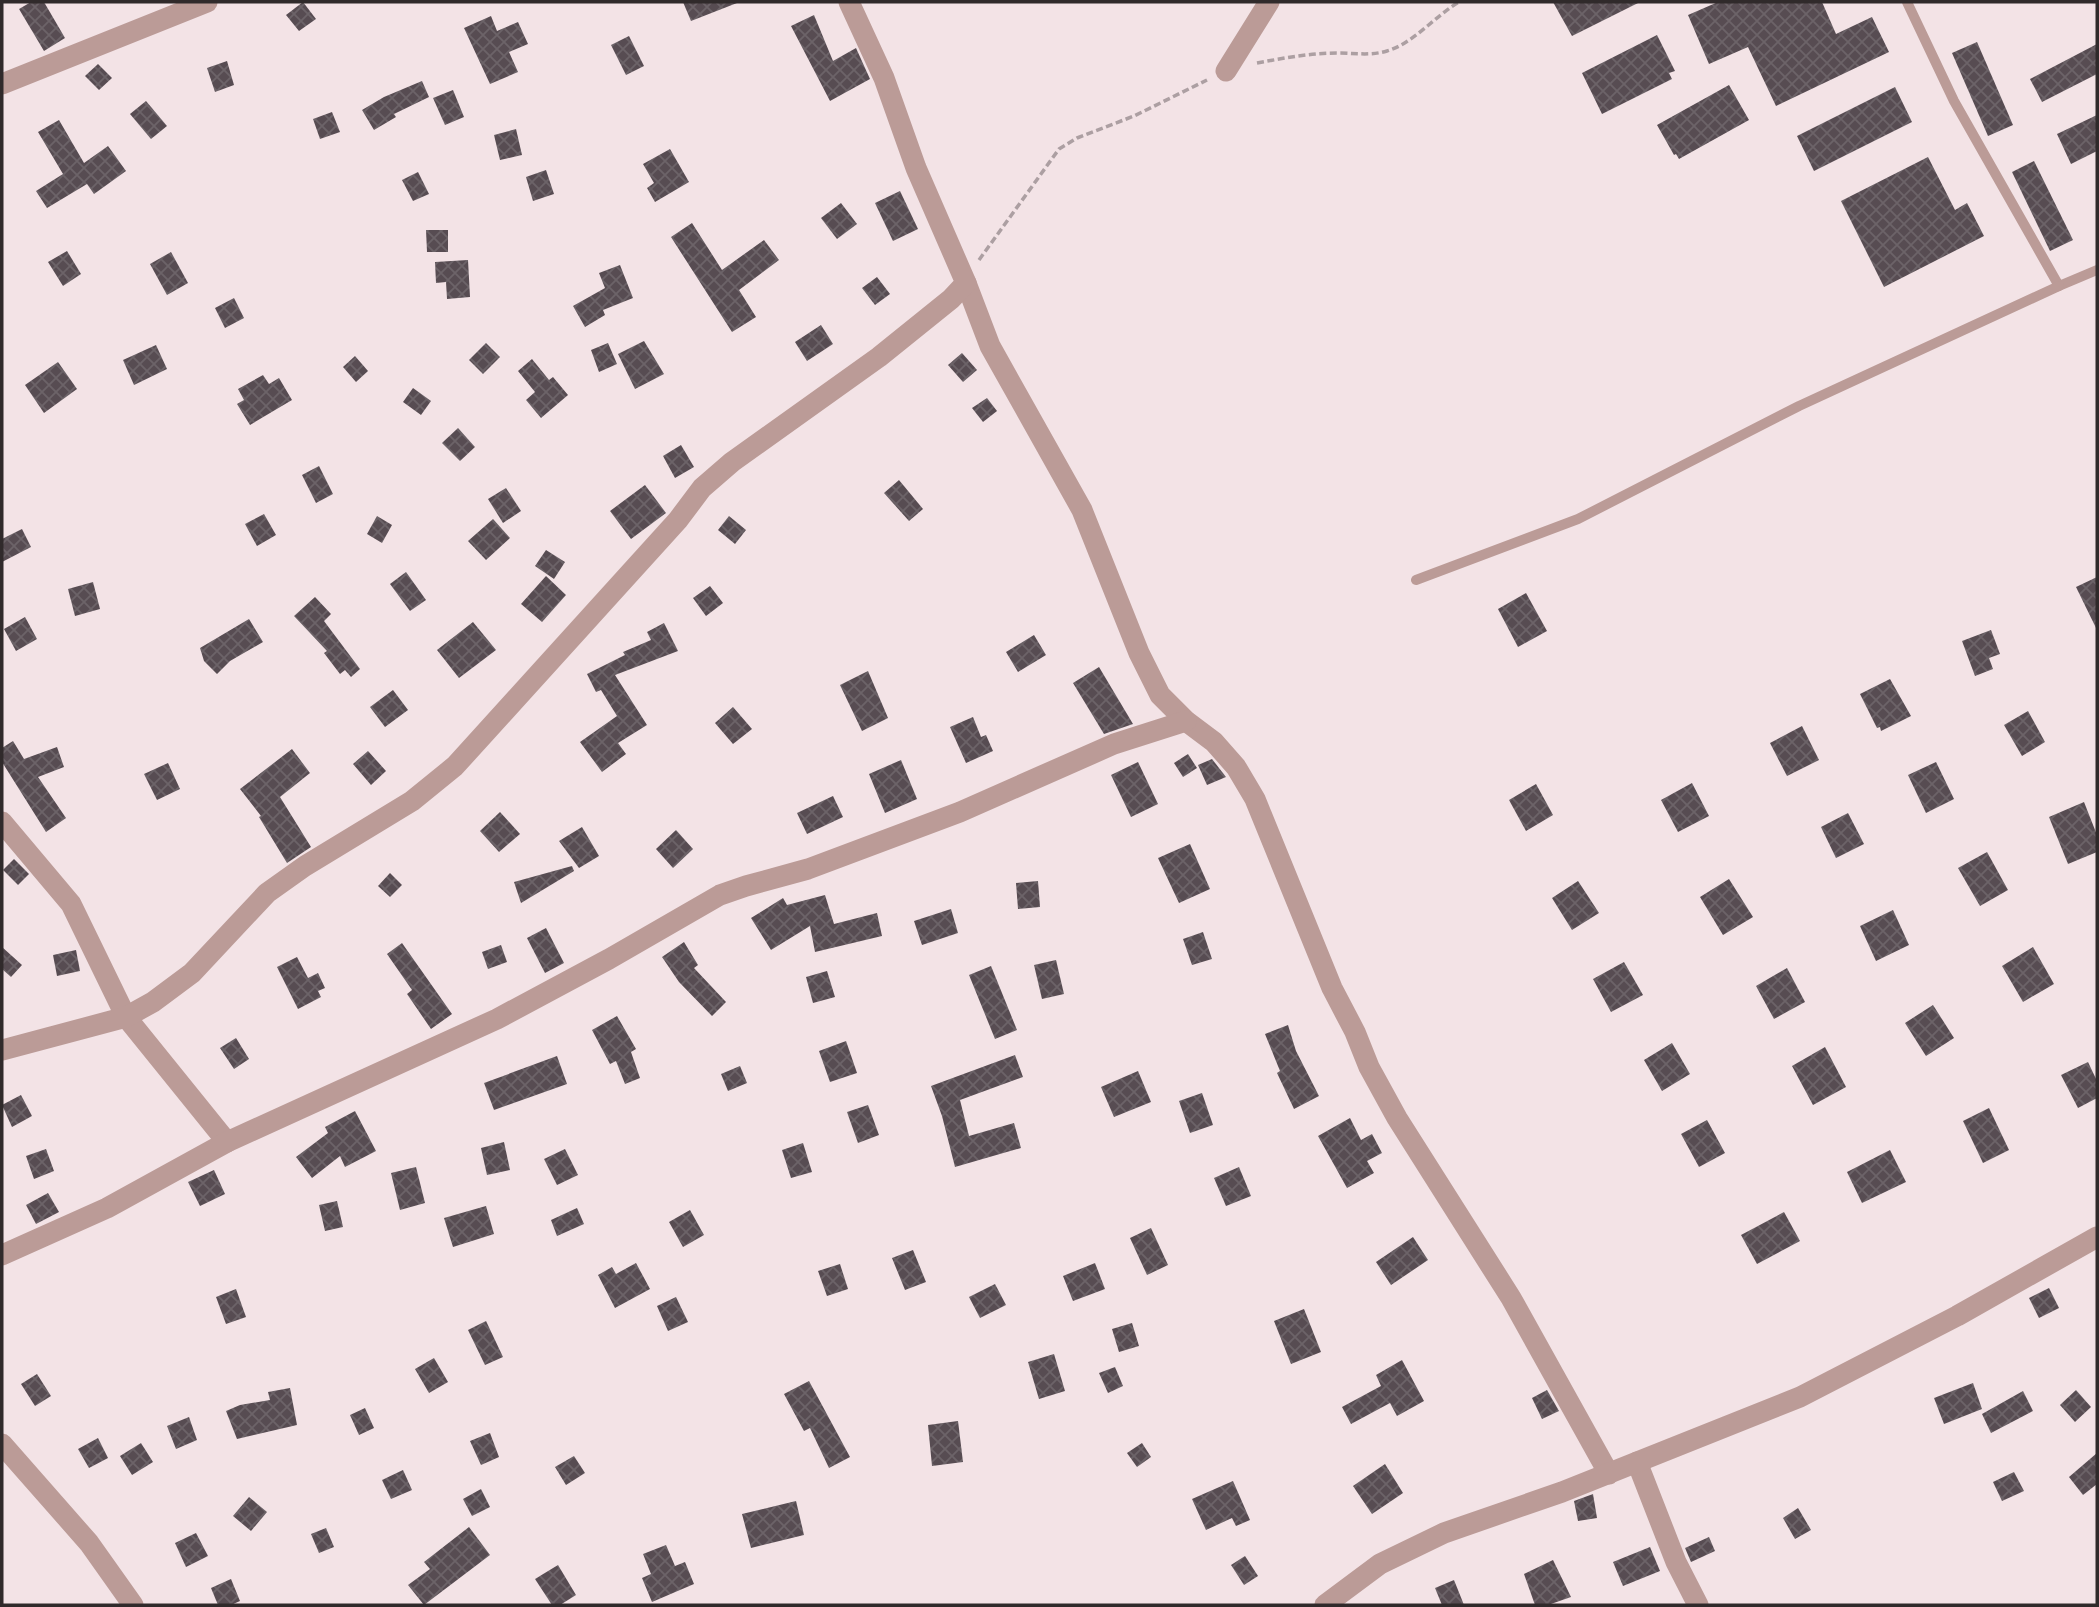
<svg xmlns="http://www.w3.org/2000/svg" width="2099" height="1607" viewBox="0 0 2099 1607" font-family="'Alegreya Sans',sans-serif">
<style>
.building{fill:url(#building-cross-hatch)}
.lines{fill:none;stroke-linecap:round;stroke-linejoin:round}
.path{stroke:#ac9fa2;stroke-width:3.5;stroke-dasharray:7 3.5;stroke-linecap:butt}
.lane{stroke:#bb9b97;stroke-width:10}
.street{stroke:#bb9b97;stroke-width:21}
</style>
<defs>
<pattern id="building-cross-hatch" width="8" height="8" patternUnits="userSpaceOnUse" patternTransform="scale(1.75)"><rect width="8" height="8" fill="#574c52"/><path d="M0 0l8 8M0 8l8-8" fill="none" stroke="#6c6368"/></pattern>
</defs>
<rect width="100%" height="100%" fill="#f3e3e6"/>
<!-- building -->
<g class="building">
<polygon points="31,2 44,2 65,38 44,51 19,9"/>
<polygon points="303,2 316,19 299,31 286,15"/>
<polygon points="683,2 737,2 737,3 691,21"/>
<polygon points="1553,2 1640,2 1572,36"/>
<polygon points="1718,2 1822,2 1836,34 1872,17 1889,52 1776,106 1748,47 1709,64 1688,15"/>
<polygon points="814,15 833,61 856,48 870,79 830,101 791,26"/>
<polygon points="491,16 497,31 518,22 528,44 509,52 518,72 490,84 464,28"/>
<polygon points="1657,35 1675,71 1669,73 1672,79 1602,114 1582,73"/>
<polygon points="629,36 644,66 626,75 611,45"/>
<polygon points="1977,42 2013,125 1988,136 1952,53"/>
<polygon points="2097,44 2097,74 2042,102 2030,79"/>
<polygon points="227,61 234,85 215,92 207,68"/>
<polygon points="98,64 112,78 99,90 85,76"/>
<polygon points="422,81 429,97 394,114 396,117 374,130 362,110 384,97"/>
<polygon points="1729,85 1749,120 1679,159 1676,154 1674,155 1657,125"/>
<polygon points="1895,87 1912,122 1814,171 1797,136"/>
<polygon points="453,90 464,117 445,125 433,98"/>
<polygon points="146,101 167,126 151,139 130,114"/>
<polygon points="332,112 340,132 320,139 313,119"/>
<polygon points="2097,115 2097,151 2071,164 2057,134"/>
<polygon points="59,120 84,163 108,146 126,171 94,194 87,184 47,208 36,191 63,174 38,132"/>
<polygon points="516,129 522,155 500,160 494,135"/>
<polygon points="670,149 689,182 655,202 647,188 654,183 643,164"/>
<polygon points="1928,157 1955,210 1967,203 1984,236 1884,287 1841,201"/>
<polygon points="2034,161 2073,240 2050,251 2012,172"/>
<polygon points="546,170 554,194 533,201 526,177"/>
<polygon points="418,172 429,194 413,201 402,180"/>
<polygon points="900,191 918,229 893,241 875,203"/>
<polygon points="841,203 857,224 837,239 821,218"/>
<polygon points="692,223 722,270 764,240 779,260 739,290 756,317 732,332 671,237"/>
<polygon points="426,230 448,230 448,252 427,252"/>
<polygon points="67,251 81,274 63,286 48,262"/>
<polygon points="171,252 188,283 167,295 150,264"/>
<polygon points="468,260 470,297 447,299 446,282 436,283 435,262"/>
<polygon points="620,265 633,298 603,310 605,315 585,327 573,306 605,288 599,273"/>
<polygon points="877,277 890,294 875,305 862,288"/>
<polygon points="234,298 244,318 225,328 215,308"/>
<polygon points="821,325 833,344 807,361 795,342"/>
<polygon points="644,341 664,374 635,389 618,354"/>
<polygon points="486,343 500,357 483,374 469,360"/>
<polygon points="608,343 617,364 599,372 591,350"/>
<polygon points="156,345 167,369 134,385 123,360"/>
<polygon points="962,353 977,370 963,382 948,365"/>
<polygon points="355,356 368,371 356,382 343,367"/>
<polygon points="532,359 549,380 553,377 568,395 541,418 526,400 535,392 518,371"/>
<polygon points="58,362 77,389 44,413 25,385"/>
<polygon points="263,375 269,384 279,378 292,400 250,425 237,404 244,400 238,389"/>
<polygon points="413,388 431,401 421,415 403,402"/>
<polygon points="987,398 997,411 983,422 972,408"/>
<polygon points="458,428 475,447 460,461 442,443"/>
<polygon points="681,445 694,467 675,478 663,456"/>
<polygon points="319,466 333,494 316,503 302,475"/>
<polygon points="899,480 923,509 909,521 884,493"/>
<polygon points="645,485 666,513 631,539 610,511"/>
<polygon points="506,488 521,511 503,523 488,499"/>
<polygon points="264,514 276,535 257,546 245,524"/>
<polygon points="377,516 392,525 382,543 367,534"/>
<polygon points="729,516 746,530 735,544 718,530"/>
<polygon points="493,519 510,538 486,560 468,541"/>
<polygon points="22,529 31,547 2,562 2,539"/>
<polygon points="546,550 565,562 554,579 535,566"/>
<polygon points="406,572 426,600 410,611 390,584"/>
<polygon points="546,576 566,595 542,622 521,604"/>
<polygon points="2097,577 2097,630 2076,587"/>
<polygon points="93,582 100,609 75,616 68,589"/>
<polygon points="710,586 723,603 706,616 693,598"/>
<polygon points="1526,593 1547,631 1518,647 1498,609"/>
<polygon points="315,597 331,614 324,621 360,669 351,677 345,670 340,674 324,653 327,651 294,616"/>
<polygon points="25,617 37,639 16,651 4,629"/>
<polygon points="249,619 263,642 230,661 217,674 204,661 200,648"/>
<polygon points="473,622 496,650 459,678 437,650"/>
<polygon points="664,623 678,651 615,675 647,725 618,743 626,754 602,772 580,742 617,716 601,690 596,692 587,674 625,655 623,652 651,640 647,632"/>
<polygon points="1991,630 2000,654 1989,658 1993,669 1975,676 1962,641"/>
<polygon points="1034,635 1046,655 1018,672 1006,652"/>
<polygon points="1099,667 1133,724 1104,734 1073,683"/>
<polygon points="868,671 888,718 862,731 840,685"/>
<polygon points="1890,679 1911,716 1881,731 1880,727 1877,728 1860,694"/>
<polygon points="393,690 408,710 385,727 370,707"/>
<polygon points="733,707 752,729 733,744 715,723"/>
<polygon points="2028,711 2045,742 2022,756 2004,725"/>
<polygon points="973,717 981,737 986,735 993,751 966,763 950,727"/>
<polygon points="1802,726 1819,760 1787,776 1770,743"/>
<polygon points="13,741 24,759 57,747 64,767 38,777 66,818 46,832 2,762 2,748"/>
<polygon points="292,749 310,773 280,797 311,847 287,863 259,817 261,816 240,789"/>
<polygon points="368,751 386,771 371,785 353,764"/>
<polygon points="1188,754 1197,768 1183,777 1174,763"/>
<polygon points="1212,759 1226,777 1207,785 1198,765"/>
<polygon points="901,760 917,799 885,813 869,774"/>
<polygon points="1138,762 1158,804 1131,817 1111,775"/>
<polygon points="1936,762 1954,799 1926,813 1908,775"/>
<polygon points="168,763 180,789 157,800 144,774"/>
<polygon points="1692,783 1709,816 1678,832 1661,800"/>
<polygon points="1536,784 1553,815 1526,831 1509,800"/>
<polygon points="833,796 843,817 807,834 797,813"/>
<polygon points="2084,802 2097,835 2097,852 2068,864 2049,817"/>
<polygon points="500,812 520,834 499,852 480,831"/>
<polygon points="1848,813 1864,844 1836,858 1821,827"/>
<polygon points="582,827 599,856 579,868 559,841"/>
<polygon points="676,830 693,849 673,868 656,849"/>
<polygon points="1190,844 1210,889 1179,903 1158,858"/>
<polygon points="1987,852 2008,890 1980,906 1958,868"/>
<polygon points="14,859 29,874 18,885 3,870"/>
<polygon points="572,866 574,871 521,903 514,882"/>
<polygon points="390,873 402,885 390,897 378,886"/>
<polygon points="1729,879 1753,917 1723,935 1700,897"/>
<polygon points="1038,881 1040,907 1018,909 1016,883"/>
<polygon points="1578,881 1599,913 1572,930 1552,898"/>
<polygon points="825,895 834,924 877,913 882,936 815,952 810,926 771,950 751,918 783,898 787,905"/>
<polygon points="951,909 958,933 922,945 914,921"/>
<polygon points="1893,910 1909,945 1876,961 1860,926"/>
<polygon points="546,928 564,963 545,973 527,938"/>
<polygon points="1203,932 1212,959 1192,965 1183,939"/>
<polygon points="684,942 698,965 694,968 726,1002 712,1016 679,982 662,957"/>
<polygon points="402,943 452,1014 431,1029 407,994 412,990 387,954"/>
<polygon points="501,945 507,962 488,969 482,952"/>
<polygon points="2,947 22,965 11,977 2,969"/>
<polygon points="2033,947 2054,984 2023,1002 2002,966"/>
<polygon points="76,950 80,971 57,976 53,955"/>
<polygon points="297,957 308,978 318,973 325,988 318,991 321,997 298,1009 277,967"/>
<polygon points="1056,960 1064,994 1042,999 1034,965"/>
<polygon points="1624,962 1643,995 1611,1012 1593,979"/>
<polygon points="991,966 1017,1030 995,1039 969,975"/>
<polygon points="1787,968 1805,1002 1774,1019 1756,986"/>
<polygon points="827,971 835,997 813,1003 806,977"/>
<polygon points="1933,1005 1954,1038 1926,1056 1905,1023"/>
<polygon points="617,1016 636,1049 631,1052 640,1078 625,1084 616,1061 610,1064 592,1030"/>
<polygon points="1288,1025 1296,1051 1319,1096 1294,1109 1277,1073 1280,1071 1265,1034"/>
<polygon points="236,1038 249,1059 234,1069 220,1048"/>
<polygon points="846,1041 857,1073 830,1082 819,1051"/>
<polygon points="1672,1043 1690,1074 1662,1091 1644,1060"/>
<polygon points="1825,1047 1846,1087 1813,1105 1792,1066"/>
<polygon points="1015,1055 1023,1077 960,1100 969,1136 1014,1123 1021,1148 955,1167 942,1116 931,1086"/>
<polygon points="557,1056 567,1084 494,1110 484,1083"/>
<polygon points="2088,1062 2097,1081 2097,1098 2078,1108 2061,1075"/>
<polygon points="740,1066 747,1083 728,1091 721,1074"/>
<polygon points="1138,1071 1151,1102 1114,1117 1101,1087"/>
<polygon points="1202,1093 1213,1125 1190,1133 1179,1101"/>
<polygon points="21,1095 32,1116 12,1127 2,1105"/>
<polygon points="868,1105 879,1135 858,1143 847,1112"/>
<polygon points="1989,1108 2009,1150 1983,1163 1963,1121"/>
<polygon points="355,1111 376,1151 345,1167 340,1156 312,1178 296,1157 328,1133 325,1127"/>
<polygon points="1350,1118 1361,1140 1372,1134 1382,1153 1367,1161 1374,1173 1347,1188 1318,1136"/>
<polygon points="1707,1120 1725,1153 1699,1167 1681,1134"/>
<polygon points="504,1142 510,1170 487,1175 481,1148"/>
<polygon points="803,1143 812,1172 791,1178 782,1150"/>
<polygon points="46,1149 54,1171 34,1179 26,1156"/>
<polygon points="565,1149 578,1175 557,1185 544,1159"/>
<polygon points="1890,1150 1906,1182 1862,1203 1847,1172"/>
<polygon points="416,1167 425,1203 400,1210 391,1173"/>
<polygon points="1239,1167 1251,1196 1226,1206 1214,1178"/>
<polygon points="214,1170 225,1194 200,1206 188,1182"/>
<polygon points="48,1193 59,1212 36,1224 26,1205"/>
<polygon points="337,1201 343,1227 325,1231 319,1205"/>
<polygon points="486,1206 494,1234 453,1247 444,1218"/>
<polygon points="577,1208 584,1224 557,1236 551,1220"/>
<polygon points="690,1210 704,1235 683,1247 669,1222"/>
<polygon points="1784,1212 1800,1241 1757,1264 1741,1235"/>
<polygon points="1151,1228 1168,1265 1147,1275 1130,1238"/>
<polygon points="1413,1237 1428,1260 1391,1285 1376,1262"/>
<polygon points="913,1250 926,1282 905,1290 892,1258"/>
<polygon points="636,1263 650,1289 615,1308 598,1275 612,1267 616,1274"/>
<polygon points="1095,1263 1105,1289 1073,1301 1063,1276"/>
<polygon points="840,1264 848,1289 827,1296 818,1271"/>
<polygon points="995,1284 1006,1305 980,1318 969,1297"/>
<polygon points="2049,1288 2059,1308 2039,1318 2029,1298"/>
<polygon points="236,1289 246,1317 226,1324 216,1297"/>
<polygon points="676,1297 688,1322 668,1331 657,1306"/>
<polygon points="1304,1309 1321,1352 1291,1364 1274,1321"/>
<polygon points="486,1321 503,1357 485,1365 468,1330"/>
<polygon points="1132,1323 1139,1346 1119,1352 1112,1329"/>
<polygon points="1054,1354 1065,1391 1039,1399 1028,1362"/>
<polygon points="434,1358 448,1382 429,1393 415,1369"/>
<polygon points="1402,1360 1424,1401 1397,1416 1390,1403 1351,1424 1342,1407 1381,1386 1376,1375"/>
<polygon points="1115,1367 1123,1386 1108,1393 1099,1373"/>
<polygon points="37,1374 51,1396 35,1406 21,1384"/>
<polygon points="809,1381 850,1457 829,1468 810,1428 804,1431 784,1394"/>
<polygon points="1973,1383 1982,1409 1944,1424 1934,1398"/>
<polygon points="290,1388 297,1425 237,1439 226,1411 240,1405 270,1400 268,1392"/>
<polygon points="1547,1390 1559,1411 1542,1419 1532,1398"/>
<polygon points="2076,1390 2091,1407 2075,1422 2060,1405"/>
<polygon points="2023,1391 2033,1411 1991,1433 1982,1414"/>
<polygon points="365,1408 374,1428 359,1435 350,1415"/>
<polygon points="189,1417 197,1440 176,1449 167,1426"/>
<polygon points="958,1421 963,1462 932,1466 928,1425"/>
<polygon points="490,1433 499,1457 481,1465 470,1441"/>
<polygon points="98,1438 108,1458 89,1468 78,1449"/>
<polygon points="141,1443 153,1462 132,1475 120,1456"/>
<polygon points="1142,1443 1151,1457 1137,1467 1127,1453"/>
<polygon points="2097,1453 2097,1484 2083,1495 2069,1477"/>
<polygon points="574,1456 585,1473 566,1485 555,1467"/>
<polygon points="1385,1464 1403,1493 1372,1514 1353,1486"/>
<polygon points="403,1470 412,1490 391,1499 382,1480"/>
<polygon points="2014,1472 2024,1491 2002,1501 1993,1482"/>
<polygon points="1233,1481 1250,1520 1236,1526 1232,1518 1206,1530 1192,1499"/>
<polygon points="481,1489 490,1507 472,1516 463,1499"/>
<polygon points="1593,1494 1597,1518 1578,1521 1574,1501"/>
<polygon points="249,1497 267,1512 251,1531 233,1516"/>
<polygon points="796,1501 804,1535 751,1548 742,1514"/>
<polygon points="1798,1508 1811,1530 1795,1539 1783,1518"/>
<polygon points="469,1527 490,1555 424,1605 408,1585 430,1569 424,1562"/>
<polygon points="326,1528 334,1547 319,1553 311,1534"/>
<polygon points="196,1533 208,1556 186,1567 175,1543"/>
<polygon points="1709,1537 1715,1551 1691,1562 1685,1548"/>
<polygon points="666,1545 675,1566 685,1562 694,1584 652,1602 642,1578 651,1574 643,1554"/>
<polygon points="1650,1547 1660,1571 1623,1586 1613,1562"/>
<polygon points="1245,1556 1258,1576 1244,1585 1231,1565"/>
<polygon points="1553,1560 1571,1597 1548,1605 1535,1605 1524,1574"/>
<polygon points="558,1565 576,1595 560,1605 552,1605 535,1579"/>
<polygon points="231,1579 240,1601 231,1605 218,1605 211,1588"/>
<polygon points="1454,1580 1464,1605 1442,1605 1435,1588"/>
</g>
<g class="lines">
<!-- path -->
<g class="path">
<path d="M 1257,63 C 1284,58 1311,53 1338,53 C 1355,53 1370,56 1387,51 C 1414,43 1435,16 1459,2"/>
<polyline points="979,260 1059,149 1077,138 1134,116 1207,80"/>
</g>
<!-- lane -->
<g class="lane">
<polyline points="1907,2 1954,101 2059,286 2097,270"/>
<polyline points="1416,580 1578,519 1799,406 2059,286"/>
</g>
<!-- street -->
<g class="street">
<polyline points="1226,71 1269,2"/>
<polyline points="2,84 207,2"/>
<polyline points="966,283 990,346 1082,510 1139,653 1160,695 1186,721 1214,742 1236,767 1255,799 1332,988 1355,1032 1369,1067 1397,1118 1511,1298 1609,1474"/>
<polyline points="2,822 71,904 126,1017 227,1142"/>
<polyline points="2,1050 126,1017 153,1002 192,973 267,893 305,866 412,801 455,766 678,520 702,488 732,462 879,357 951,299 966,283 916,168 884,78 849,2"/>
<polyline points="2,1255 107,1208 227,1142 497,1019 609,959 720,895 746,886 808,869 960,812 1114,744 1186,721"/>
<polyline points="2,1444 89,1543 133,1605"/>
<polyline points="1637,1462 1676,1562 1698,1605"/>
<polyline points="1325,1605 1380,1564 1444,1533 1562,1492 1800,1397 1957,1316 2097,1237"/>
</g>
</g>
<!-- border -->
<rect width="2099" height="1607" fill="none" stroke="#302a2b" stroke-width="7"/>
</svg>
